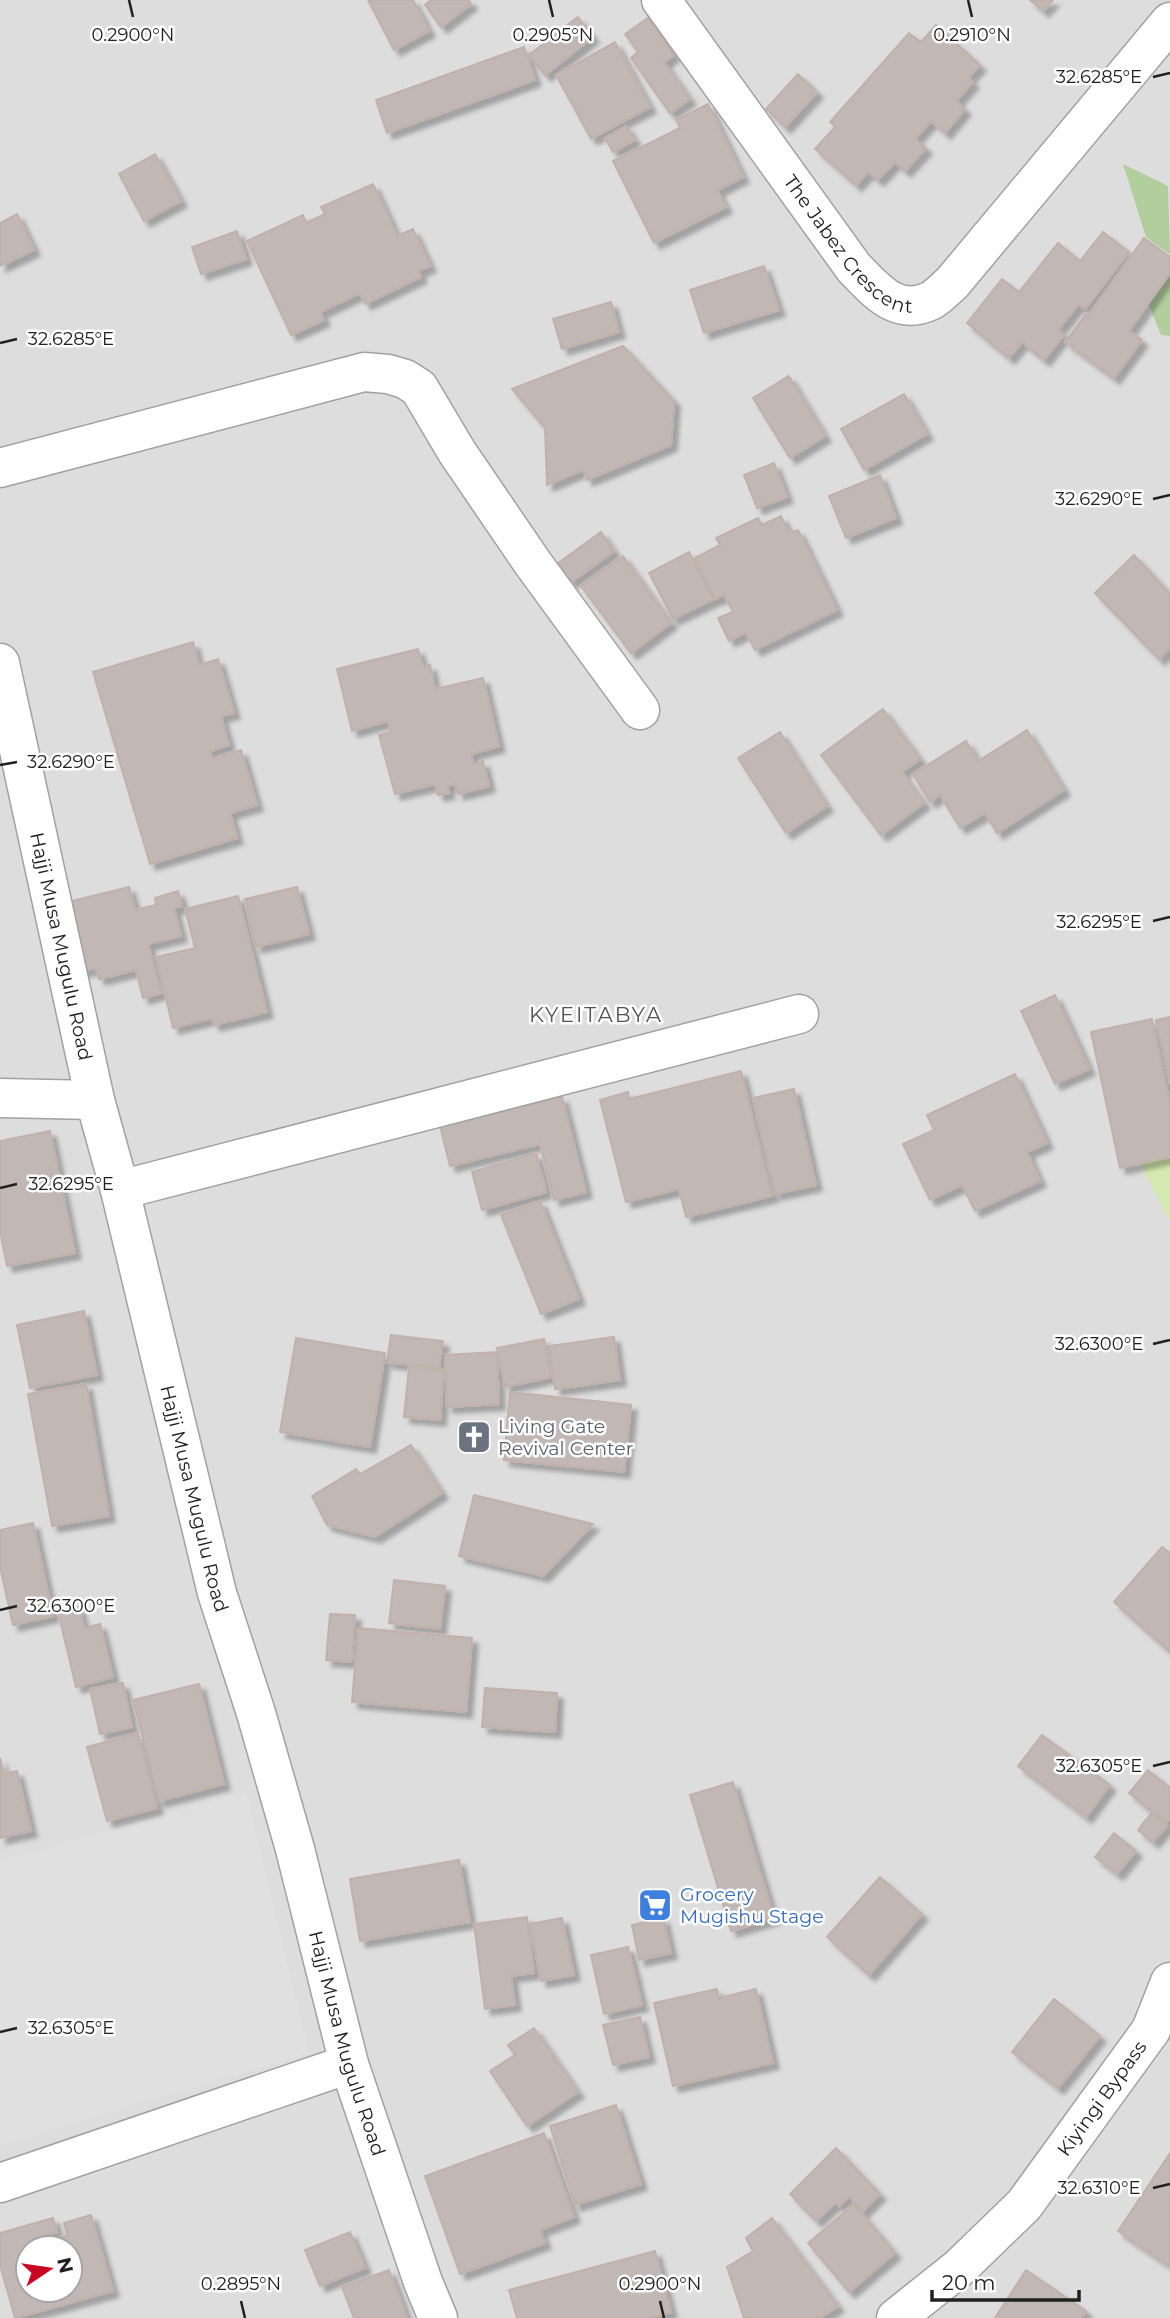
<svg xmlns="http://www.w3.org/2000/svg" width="1170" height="2318" viewBox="0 0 1170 2318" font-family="Montserrat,sans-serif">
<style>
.residential{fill:#deddde;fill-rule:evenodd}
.grass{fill:#d4e9af}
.forest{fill:#b3ce9d}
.parking{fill:#e0e0e0}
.building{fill:#c1b7b4;stroke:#c2b1aa;stroke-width:2;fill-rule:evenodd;filter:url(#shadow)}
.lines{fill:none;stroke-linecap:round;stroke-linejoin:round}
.street-casing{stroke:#a1a1a1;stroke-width:41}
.street{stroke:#fff;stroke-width:38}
.ticks{fill:none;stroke:#202020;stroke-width:2.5}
.labels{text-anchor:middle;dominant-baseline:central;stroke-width:5;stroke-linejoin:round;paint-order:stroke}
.street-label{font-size:19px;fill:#202020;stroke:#fff}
.worship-label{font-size:19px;fill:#5b616d;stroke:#fff;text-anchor:start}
.shop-label{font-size:19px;fill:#366cbe;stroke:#fff;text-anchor:start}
.neighbourhood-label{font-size:21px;letter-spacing:2px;fill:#535353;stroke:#fff}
.ticks-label{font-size:18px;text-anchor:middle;fill:#202020;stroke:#fff;stroke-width:5;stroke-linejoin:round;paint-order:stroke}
</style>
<defs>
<filter id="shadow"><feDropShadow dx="6" dy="6" stdDeviation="2" flood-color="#0004"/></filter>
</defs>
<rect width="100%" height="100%" fill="#f1ece7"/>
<!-- residential -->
<path class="residential" d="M 0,0 L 1170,0 L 1170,2318 L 0,2318 ZM 28,2248 L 70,2248 L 70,2290 L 28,2290 Z"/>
<!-- grass -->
<polygon class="grass" points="1170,1144 1170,1222 1135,1153"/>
<!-- forest -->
<g class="forest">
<polygon points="1123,164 1168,186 1170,254 1146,237"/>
<polygon points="1170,276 1170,336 1161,335 1149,305"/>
</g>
<!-- parking -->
<polygon class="parking" points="246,1792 309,2053 0,2145 0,1861"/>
<!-- building -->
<g class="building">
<polygon points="368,0 413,0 429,31 394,50"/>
<polygon points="431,0 469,0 471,4 441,27 425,5"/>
<polygon points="1030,0 1053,0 1043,11"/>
<polygon points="578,17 593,37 545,75 529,55"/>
<polygon points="648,18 674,55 664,62 690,99 670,113 631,58 638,52 625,34"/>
<polygon points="936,25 980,65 968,78 973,82 956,101 965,109 945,133 931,121 915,139 926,148 905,171 895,162 878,180 868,172 856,185 815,149 835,127 830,122 909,33 921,42"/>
<polygon points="615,42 650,107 591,139 556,75"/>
<polygon points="524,47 535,80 387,133 376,100"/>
<polygon points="798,74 817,92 785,127 766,109"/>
<polygon points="708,104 743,177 717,190 726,207 654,243 613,161 680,128 676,120"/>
<polygon points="626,126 635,140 613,152 605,138"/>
<polygon points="155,154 181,201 144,221 119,174"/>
<polygon points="373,184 397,236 413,229 430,266 418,271 421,277 365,304 360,293 320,312 324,320 291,335 247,241 303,215 306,223 325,214 321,207"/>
<polygon points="17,214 34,250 0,266 0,223"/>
<polygon points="237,231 246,259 201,274 192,247"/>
<polygon points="1103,232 1129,252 1085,309 1078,305 1058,330 1064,335 1044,360 1022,342 1009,358 967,323 1002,279 1019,292 1058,243 1080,261"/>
<polygon points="1144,238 1170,257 1170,272 1129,331 1142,340 1114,378 1065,342 1086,314 1088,316"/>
<polygon points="764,266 779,310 704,333 690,290"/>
<polygon points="611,302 619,332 562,349 553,319"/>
<polygon points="623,346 674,401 671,445 587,480 583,470 547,485 545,428 512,389"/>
<polygon points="789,376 825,436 790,458 753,398"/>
<polygon points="904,394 927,434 864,470 841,429"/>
<polygon points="774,463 787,497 757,508 744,475"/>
<polygon points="880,475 896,518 846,538 829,496"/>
<polygon points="781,516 789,533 798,530 837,610 755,650 746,632 729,641 718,618 733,612 724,595 715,599 695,558 720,545 716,538 758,518 762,525"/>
<polygon points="601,532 614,551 571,582 557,564"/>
<polygon points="689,552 714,599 673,619 649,573"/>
<polygon points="1134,555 1170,594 1170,648 1159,659 1095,593"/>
<polygon points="623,556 671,623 631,653 581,586"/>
<polygon points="193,642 199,665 218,659 234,713 221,716 229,745 210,751 212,759 241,750 257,805 230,813 237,838 150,864 93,672"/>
<polygon points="418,649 423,667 430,665 435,689 483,678 499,746 471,754 473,764 483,761 489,786 458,794 455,784 447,786 449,793 438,795 435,784 395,794 379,735 391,732 388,721 352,731 337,669"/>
<polygon points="883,709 920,759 902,772 924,803 881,835 821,755"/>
<polygon points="1027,730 1064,790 997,833 985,813 960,828 940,795 930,802 913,774 966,741 978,761"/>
<polygon points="780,732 827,806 786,833 738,758"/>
<polygon points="129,887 135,910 156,905 155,898 178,891 182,906 174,908 181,936 148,944 161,993 143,998 136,970 99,979 96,968 81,971 64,903"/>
<polygon points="297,887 309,934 256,947 245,899"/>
<polygon points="238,896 267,1012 214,1025 212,1018 173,1028 156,957 195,948 185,909"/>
<polygon points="1055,995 1089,1069 1055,1084 1021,1011"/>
<polygon points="1170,1017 1170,1083 1156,1020"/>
<polygon points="1152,1019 1170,1104 1170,1157 1120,1168 1091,1032"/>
<polygon points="741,1071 772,1196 686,1217 679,1189 626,1202 600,1100 628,1092 629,1099"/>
<polygon points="1015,1074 1047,1143 1027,1152 1040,1181 975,1211 962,1185 930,1200 903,1144 934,1130 927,1115"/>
<polygon points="794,1089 816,1185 775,1194 753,1098"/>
<polygon points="562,1097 586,1192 554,1200 540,1144 450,1166 440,1126"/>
<polygon points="50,1131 75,1253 7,1266 0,1231 0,1141"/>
<polygon points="536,1153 546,1192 482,1210 472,1172"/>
<polygon points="540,1201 579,1299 541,1314 501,1215"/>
<polygon points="84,1311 97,1375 30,1388 17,1325"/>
<polygon points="391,1335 443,1341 439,1368 387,1362"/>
<polygon points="614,1337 620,1380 555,1389 549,1346"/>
<polygon points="296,1338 385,1353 370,1447 280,1432"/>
<polygon points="544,1339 551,1377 505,1387 497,1348"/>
<polygon points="497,1352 499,1404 447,1407 445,1355"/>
<polygon points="409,1367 444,1370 440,1420 404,1417"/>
<polygon points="86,1384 109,1516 52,1526 28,1394"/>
<polygon points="510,1392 631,1405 624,1472 504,1460"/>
<polygon points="411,1445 442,1493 375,1537 327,1525 312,1496 356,1469 360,1474"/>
<polygon points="474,1495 593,1524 543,1576 459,1556"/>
<polygon points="33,1523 53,1616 13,1625 0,1567 0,1530"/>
<polygon points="1162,1547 1170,1553 1170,1652 1114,1602"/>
<polygon points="394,1580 445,1586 440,1629 389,1623"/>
<polygon points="79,1607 84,1628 100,1624 113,1677 76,1687 58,1612"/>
<polygon points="330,1614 355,1615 352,1662 326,1660"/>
<polygon points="358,1628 472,1638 466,1712 352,1702"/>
<polygon points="123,1683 132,1727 100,1734 90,1689"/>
<polygon points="199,1684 224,1784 159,1801 133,1700"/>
<polygon points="485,1688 557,1693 555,1732 482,1727"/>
<polygon points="138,1733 157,1808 107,1821 87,1747"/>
<polygon points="1042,1735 1110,1785 1086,1817 1018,1766"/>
<polygon points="0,1758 4,1774 17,1771 31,1831 0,1838"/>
<polygon points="1148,1770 1170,1788 1170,1818 1166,1823 1129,1793"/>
<polygon points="733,1782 774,1918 731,1931 690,1795"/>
<polygon points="1152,1812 1167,1826 1153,1842 1138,1830"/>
<polygon points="1114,1833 1136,1851 1117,1874 1095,1857"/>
<polygon points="459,1860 470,1922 360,1941 350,1879"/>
<polygon points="880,1877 922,1914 869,1975 827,1937"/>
<polygon points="527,1917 534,1973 511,1976 515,2005 485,2009 474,1924"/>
<polygon points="562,1918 574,1975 541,1981 530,1924"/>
<polygon points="663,1918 671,1953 639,1960 632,1925"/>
<polygon points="628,1947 642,2005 604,2014 591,1955"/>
<polygon points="717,1989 719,1998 756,1989 773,2063 673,2086 654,2003"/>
<polygon points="1054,1999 1100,2036 1058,2088 1012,2052"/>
<polygon points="640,2017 649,2057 613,2065 603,2025"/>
<polygon points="534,2028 578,2092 527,2126 490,2071 515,2055 508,2045"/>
<polygon points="616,2105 641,2184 575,2205 550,2126"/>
<polygon points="544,2133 574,2217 540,2230 545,2243 460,2274 425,2176"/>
<polygon points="836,2148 880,2194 863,2211 849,2196 839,2206 836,2202 816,2221 790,2194"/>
<polygon points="1170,2153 1170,2266 1118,2231"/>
<polygon points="854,2204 895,2253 849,2292 808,2243"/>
<path d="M 91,2215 L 113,2291 L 15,2318 L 0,2265 L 0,2233 L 53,2218 L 57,2232 L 34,2239 L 35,2245 L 67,2235 L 64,2223 ZM 28,2248 L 70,2248 L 70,2290 L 28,2290 Z"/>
<polygon points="772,2218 838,2306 820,2318 744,2318 727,2267 753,2251 746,2238"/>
<polygon points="350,2232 365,2268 320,2286 305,2250"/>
<polygon points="655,2251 671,2312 648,2318 517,2318 509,2290"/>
<polygon points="389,2270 407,2318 354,2318 342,2287"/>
<polygon points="1026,2270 1086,2311 1081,2318 995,2318"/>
</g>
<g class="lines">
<!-- street casing -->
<g class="street-casing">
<g id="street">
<path id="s1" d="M 661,0 L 854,268 C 875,289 896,317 930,301 C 938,297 945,289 952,283 L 1170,22"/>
<polyline points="0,468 364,372 388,374 405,379 419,388 457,452 532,562 640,710"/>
<path id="s2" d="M 0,663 L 95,1100 L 120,1190 L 217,1593 L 256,1713 L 295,1849 L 349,2064 L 423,2282 L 438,2318"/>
<polyline points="0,1098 95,1100"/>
<polyline points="120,1190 799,1014"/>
<polyline points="0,2183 349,2064"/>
<path id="s3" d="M 896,2318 L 960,2267 L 1024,2205 L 1151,2030 L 1170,1982"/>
</g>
</g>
<!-- street -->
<use href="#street" class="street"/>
</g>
<!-- ticks -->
<path class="ticks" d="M 129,0 L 133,17M 549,0 L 553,17M 968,0 L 972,17M 1153,77 L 1170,73M 0,343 L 17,339M 1153,499 L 1170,495M 0,765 L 17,762M 1153,921 L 1170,917M 0,1188 L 17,1184M 1153,1344 L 1170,1340M 0,1610 L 17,1606M 1153,1766 L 1170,1762M 0,2032 L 17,2028M 1153,2188 L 1170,2184M 241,2301 L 245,2318M 660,2301 L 664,2318"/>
<!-- icons -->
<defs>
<g id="church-square" transform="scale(1.75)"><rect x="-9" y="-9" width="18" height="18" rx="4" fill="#6b7280" stroke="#fff"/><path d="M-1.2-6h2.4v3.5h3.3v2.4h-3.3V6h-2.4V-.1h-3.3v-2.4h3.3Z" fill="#fff"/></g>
<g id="supermarket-square" transform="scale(1.75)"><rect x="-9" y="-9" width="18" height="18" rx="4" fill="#3f7fe0" stroke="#fff"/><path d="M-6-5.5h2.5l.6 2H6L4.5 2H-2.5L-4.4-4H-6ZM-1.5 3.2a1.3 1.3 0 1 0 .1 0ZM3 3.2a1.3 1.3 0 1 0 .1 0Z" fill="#fff"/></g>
</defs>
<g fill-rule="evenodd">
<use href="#church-square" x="474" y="1437"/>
<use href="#supermarket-square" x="655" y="1905"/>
</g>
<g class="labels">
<!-- street labels -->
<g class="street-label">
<text stroke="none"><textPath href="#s1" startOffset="310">The Jabez Crescent</textPath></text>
<text stroke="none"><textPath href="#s2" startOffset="290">Hajji Musa Mugulu Road</textPath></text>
<text stroke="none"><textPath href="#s2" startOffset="858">Hajji Musa Mugulu Road</textPath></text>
<text stroke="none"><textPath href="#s2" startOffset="1424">Hajji Musa Mugulu Road</textPath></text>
<text stroke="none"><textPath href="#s3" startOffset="303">Kiyingi Bypass</textPath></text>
</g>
<!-- worship labels -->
<g class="worship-label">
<text x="498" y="1426">Living Gate<tspan x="498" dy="22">Revival Center</tspan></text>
</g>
<!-- shop labels -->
<g class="shop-label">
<text x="680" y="1894">Grocery<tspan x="680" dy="22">Mugishu Stage</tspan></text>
</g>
<!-- neighbourhood labels -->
<g class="neighbourhood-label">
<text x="596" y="1014">KYEITABYA</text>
</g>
</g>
<g class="ticks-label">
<text x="133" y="41">0.2900°N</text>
<text x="553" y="41">0.2905°N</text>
<text x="972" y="41">0.2910°N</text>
<text x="1099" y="83">32.6285°E</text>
<text x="71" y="345">32.6285°E</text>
<text x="1099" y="505">32.6290°E</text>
<text x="71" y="768">32.6290°E</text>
<text x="1099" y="928">32.6295°E</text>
<text x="71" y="1190">32.6295°E</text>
<text x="1099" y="1350">32.6300°E</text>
<text x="71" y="1612">32.6300°E</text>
<text x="1099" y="1772">32.6305°E</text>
<text x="71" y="2034">32.6305°E</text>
<text x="1099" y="2194">32.6310°E</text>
<text x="241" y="2290">0.2895°N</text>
<text x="660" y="2290">0.2900°N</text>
</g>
<!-- north arrow -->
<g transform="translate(49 2269) rotate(77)"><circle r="33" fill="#ffffff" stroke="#a6a6a6" stroke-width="2"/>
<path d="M0-5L12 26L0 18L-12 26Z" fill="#cb0624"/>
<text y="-10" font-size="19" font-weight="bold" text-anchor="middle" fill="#202020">N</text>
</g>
<!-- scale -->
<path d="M932 2290v10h147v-10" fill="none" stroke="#202020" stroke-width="3.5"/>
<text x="942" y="2290" font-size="21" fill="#202020" stroke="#ffffff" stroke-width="5" paint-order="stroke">20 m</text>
</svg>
